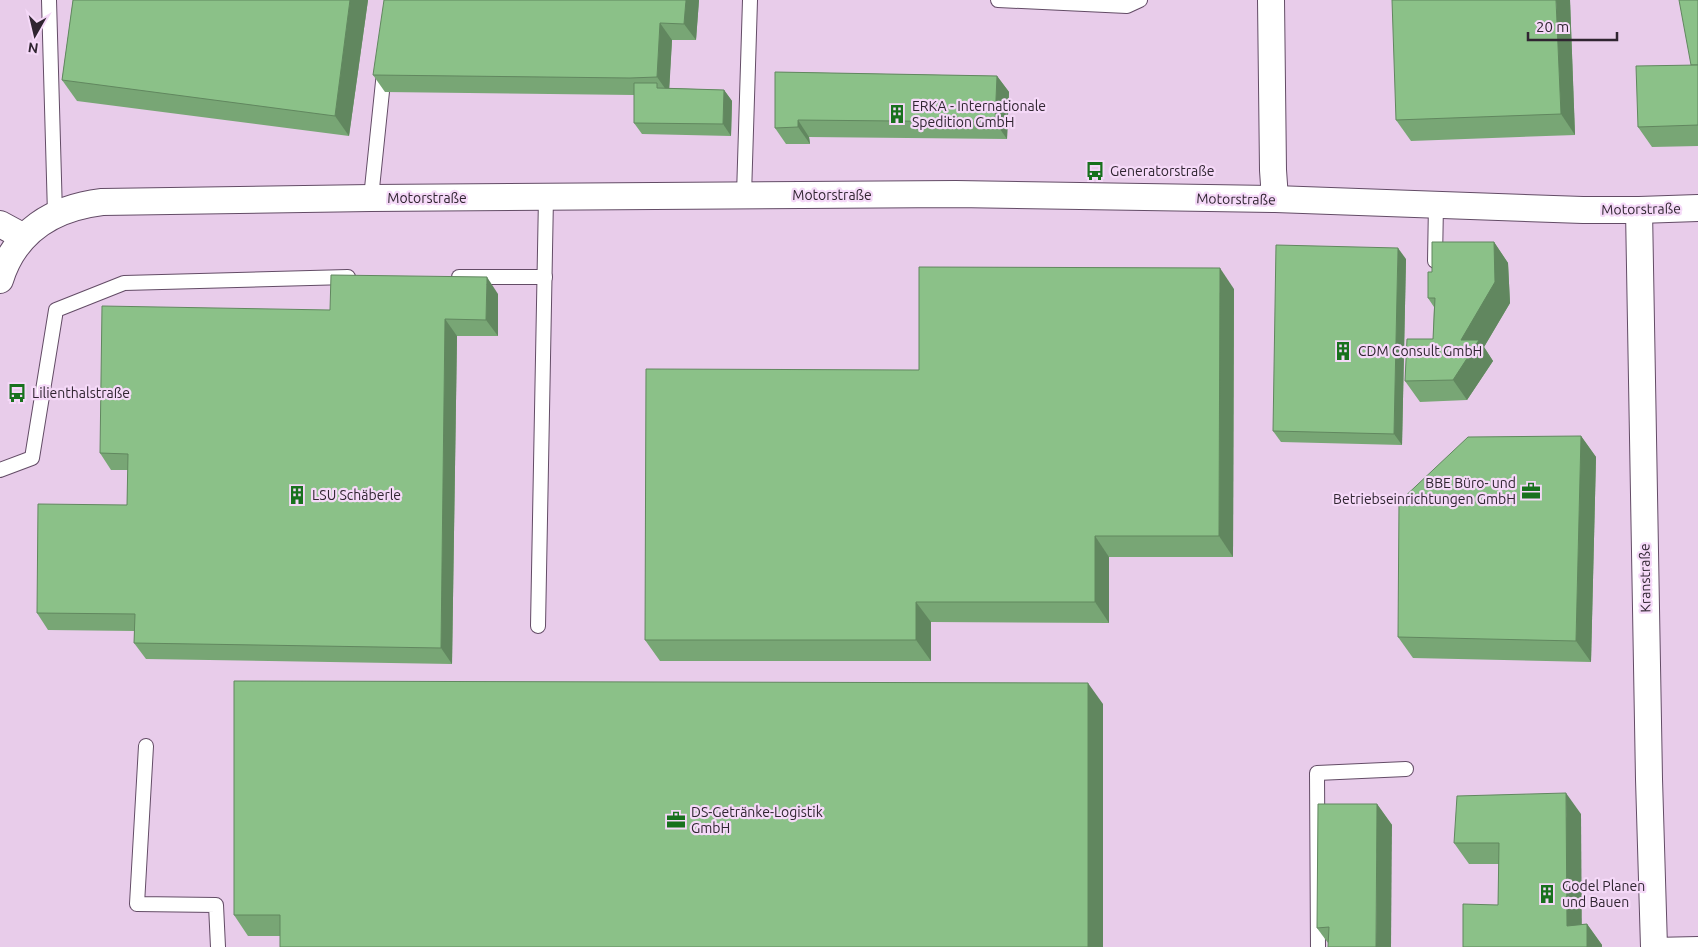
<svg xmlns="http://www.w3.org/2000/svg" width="1698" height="947" viewBox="0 0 1698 947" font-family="Ubuntu,sans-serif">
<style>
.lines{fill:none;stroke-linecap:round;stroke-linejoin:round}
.service-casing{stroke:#634c66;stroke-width:16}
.minor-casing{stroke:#634c66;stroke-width:28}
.service{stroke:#fff;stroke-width:14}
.minor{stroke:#fff;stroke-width:26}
.wall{fill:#78a675}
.shaded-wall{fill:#61875f}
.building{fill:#8bc188;stroke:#61875f}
.labels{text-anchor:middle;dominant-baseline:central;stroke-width:4.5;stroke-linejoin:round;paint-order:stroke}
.poi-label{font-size:14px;fill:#302531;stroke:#f5d9f8;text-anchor:start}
.street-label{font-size:14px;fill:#302531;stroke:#f5d9f8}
</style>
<rect width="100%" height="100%" fill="#e8ccea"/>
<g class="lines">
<!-- service casing -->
<g class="service-casing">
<g id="service">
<polyline points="49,0 55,214"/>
<polyline points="998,0 1127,6 1140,0"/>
<polyline points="744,195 750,0"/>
<polyline points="371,198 384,72"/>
<polyline points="1435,261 1436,204"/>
<polyline points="459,277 545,277"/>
<polyline points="0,470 32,458 56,310 124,283 348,277"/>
<polyline points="538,626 546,197"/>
<polyline points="146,746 137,904 216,905 218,947"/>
<polyline points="1653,945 1698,944"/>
<polyline points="1318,947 1317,773 1406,769"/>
</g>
</g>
<!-- minor casing -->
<g class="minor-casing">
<g id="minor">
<polyline points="1271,0 1273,170 1275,199"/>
<polyline points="1639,210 1649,779 1654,947"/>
<polyline points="0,224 24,237"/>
<path d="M 0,280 C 15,231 53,208 102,202 L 371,198 L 956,194 L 1275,199 L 1583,210 L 1639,210 L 1698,208"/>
</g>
</g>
<!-- service -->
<use href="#service" class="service"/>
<!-- minor -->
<use href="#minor" class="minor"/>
</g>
<!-- wall -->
<g class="wall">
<polygon points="73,0 368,0 349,136 77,101 62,80"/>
<polygon points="699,0 696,40 672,40 669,88 724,90 732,101 731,136 642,134 634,123 634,95 385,92 373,75"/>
<polygon points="1570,0 1575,135 1411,141 1396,120"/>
<polygon points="1698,0 1698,146 1652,147 1638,127 1691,65"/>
<polygon points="775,72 997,76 1009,92 1007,139 809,137 810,144 786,144 775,128"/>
<polygon points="1494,242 1508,263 1510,303 1484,347 1493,361 1467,400 1420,402 1405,381 1433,339 1434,307 1428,298 1432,272"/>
<polygon points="1406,259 1402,445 1281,442 1273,431"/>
<polygon points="1234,289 1233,557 1109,557 1109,623 931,622 931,661 660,661 645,640 919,370"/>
<polygon points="498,294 498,336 457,336 452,664 146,659 134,643 134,631 48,630 37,613 127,505 128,470 111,470 100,453"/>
<polygon points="1581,436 1596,457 1591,662 1413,658 1398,637"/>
<polygon points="1103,704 1103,947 280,947 280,936 248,936 234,915"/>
<polygon points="1377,804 1392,825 1328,943 1317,928"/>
<polygon points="1581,814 1581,924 1587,924 1602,945 1602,947 1463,947 1498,905 1499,864 1469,864 1454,843"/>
</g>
<!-- shaded-wall -->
<g class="shaded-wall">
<polygon points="350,0 368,0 349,136 335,116"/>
<polygon points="686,0 699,0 696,40 684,24"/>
<polygon points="1556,0 1570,0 1575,135 1561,114"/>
<polygon points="660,23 672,40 669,94 657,77"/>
<polygon points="997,76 1009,92 1007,139 995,122"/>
<polygon points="724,90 732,101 731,136 723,124"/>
<polygon points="798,120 809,137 810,144 798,127"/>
<polygon points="1494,242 1508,263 1510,303 1484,347 1493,361 1467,400 1453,380 1461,340"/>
<polygon points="1398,248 1406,259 1402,445 1394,434"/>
<polygon points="1220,268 1234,289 1233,557 1219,536"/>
<polygon points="487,277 498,294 498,336 486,320"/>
<polygon points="445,319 457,336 452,664 441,648"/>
<polygon points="1581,436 1596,457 1591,662 1576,641"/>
<polygon points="1095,536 1109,557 1109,623 1095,602"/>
<polygon points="916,602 931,622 931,661 916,640"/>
<polygon points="1088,683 1103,704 1103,947 1088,947"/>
<polygon points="1566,793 1581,814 1582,947 1567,926"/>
<polygon points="1377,804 1392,825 1391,947 1376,947"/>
<polygon points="1587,924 1602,945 1602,947 1587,947"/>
</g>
<!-- building -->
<g class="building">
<polygon points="73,0 350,0 335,116 62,80"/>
<polygon points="384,0 686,0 684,24 660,23 657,77 630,78 373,75"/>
<polygon points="1392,0 1556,0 1561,114 1396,120"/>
<polygon points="1679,0 1698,0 1698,65 1691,65"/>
<polygon points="1698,65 1698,125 1638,127 1636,66"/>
<polygon points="775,72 997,76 995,122 798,120 798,127 775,128"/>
<polygon points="634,83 657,83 657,88 724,90 723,124 634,123"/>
<polygon points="1432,242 1494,242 1495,282 1461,340 1479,340 1453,380 1405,381 1407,339 1433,339 1435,298 1428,298 1428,272 1432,272"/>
<polygon points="1276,245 1398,248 1394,434 1273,431"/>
<polygon points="919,267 1220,268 1219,536 1095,536 1095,602 916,602 916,640 645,640 646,369 919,370"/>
<polygon points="331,275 487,277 486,320 445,319 441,648 134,643 135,614 37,613 38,504 127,505 128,454 100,453 102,306 330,310"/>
<polygon points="1581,436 1576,641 1398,637 1399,502 1468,437"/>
<polygon points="234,681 1088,683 1088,947 280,947 280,915 234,915"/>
<polygon points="1566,793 1567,926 1587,924 1587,947 1463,947 1463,904 1498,905 1499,843 1454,843 1457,796"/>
<polygon points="1318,804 1377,804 1376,947 1328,947 1329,927 1317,928"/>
</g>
<!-- icons -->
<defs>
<g id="building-bare" transform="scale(1.5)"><path d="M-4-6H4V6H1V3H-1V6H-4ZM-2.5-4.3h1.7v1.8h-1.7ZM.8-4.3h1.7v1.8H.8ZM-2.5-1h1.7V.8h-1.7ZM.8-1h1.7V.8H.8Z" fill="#18711d" stroke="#f5d9f8" stroke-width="2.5" paint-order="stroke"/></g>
<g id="bus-bare" transform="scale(1.5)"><path d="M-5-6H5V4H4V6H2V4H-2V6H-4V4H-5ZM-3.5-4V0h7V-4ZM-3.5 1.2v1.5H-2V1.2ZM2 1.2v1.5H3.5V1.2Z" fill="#18711d" stroke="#f5d9f8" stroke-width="2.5" paint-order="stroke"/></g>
<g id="office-bare" transform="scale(1.5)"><path d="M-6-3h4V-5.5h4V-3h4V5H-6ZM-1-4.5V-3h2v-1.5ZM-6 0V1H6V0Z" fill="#18711d" stroke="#f5d9f8" stroke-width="2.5" paint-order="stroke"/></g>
</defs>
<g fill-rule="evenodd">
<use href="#building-bare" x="897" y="114"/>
<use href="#bus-bare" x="1095" y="171"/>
<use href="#building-bare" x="1343" y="351"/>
<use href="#bus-bare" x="17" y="393"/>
<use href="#office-bare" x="1531" y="491"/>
<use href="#building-bare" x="297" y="495"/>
<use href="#office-bare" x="676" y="820"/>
<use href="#building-bare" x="1547" y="894"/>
</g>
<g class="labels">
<!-- poi labels -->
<g class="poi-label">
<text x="912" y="106">ERKA - Internationale<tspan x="912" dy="16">Spedition GmbH</tspan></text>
<text x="1110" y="171">Generatorstraße</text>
<text x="1358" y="351">CDM Consult GmbH</text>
<text x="32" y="393">Lilienthalstraße</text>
<text x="1516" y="483" text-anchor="end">BBE Büro- und<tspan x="1516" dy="16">Betriebseinrichtungen GmbH</tspan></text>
<text x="312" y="495">LSU Schäberle</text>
<text x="691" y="812">DS-Getränke-Logistik<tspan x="691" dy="16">GmbH</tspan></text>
<text x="1562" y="886">Godel Planen<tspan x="1562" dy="16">und Bauen</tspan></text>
</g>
<!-- street labels -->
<g class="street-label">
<text x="832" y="195">Motorstraße</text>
<text x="427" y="198">Motorstraße</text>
<text transform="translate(1236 199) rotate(1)">Motorstraße</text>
<text transform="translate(1641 209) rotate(-1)">Motorstraße</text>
<text transform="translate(1645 578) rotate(-91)">Kranstraße</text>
</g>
</g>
<!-- north arrow -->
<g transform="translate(35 35) rotate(188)" stroke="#f5d9f8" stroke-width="4" paint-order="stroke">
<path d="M0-4L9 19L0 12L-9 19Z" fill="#302531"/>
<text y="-8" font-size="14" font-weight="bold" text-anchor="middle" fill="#302531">N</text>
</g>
<!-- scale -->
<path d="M1528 32v8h89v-8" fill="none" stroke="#302531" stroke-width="2.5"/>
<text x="1536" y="32" font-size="15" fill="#302531" stroke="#f5d9f8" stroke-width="4" paint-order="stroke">20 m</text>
</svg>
